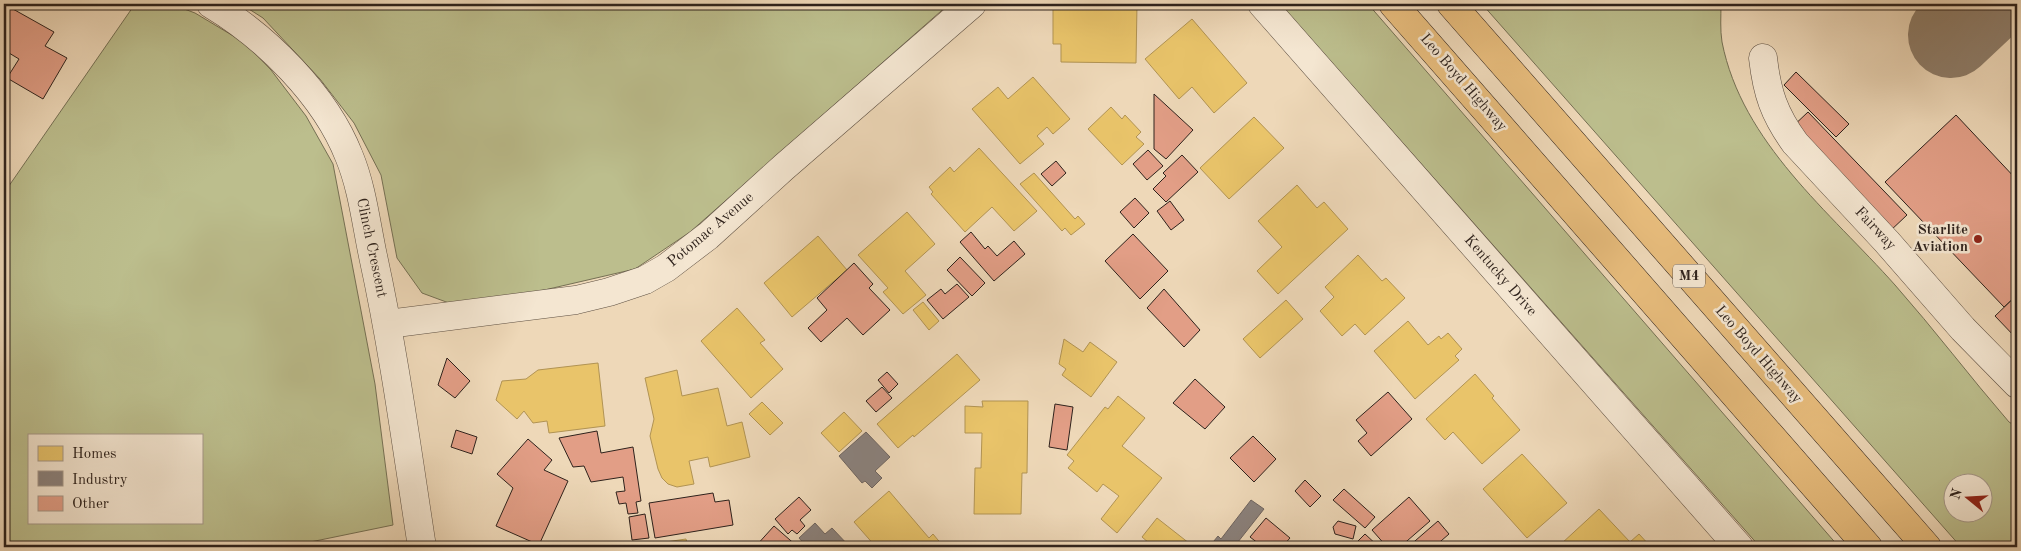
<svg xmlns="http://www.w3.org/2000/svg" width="2021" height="551" viewBox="0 0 2021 551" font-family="'Old Standard TT',serif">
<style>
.green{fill:#bcbe8d;stroke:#757054;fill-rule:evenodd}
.homes{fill:#e9c46a;stroke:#b19353}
.industry{fill:#8a817c;stroke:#6e645f}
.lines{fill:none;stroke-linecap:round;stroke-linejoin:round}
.taxiway{stroke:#8e7d6a;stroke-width:86}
.building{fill:#e29e86;stroke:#2e221c}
.street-casing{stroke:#5e5043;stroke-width:29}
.highway-casing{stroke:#2e221c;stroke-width:29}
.street{stroke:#f4e6d1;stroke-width:28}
.highway{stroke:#e7bc7c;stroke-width:28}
.poi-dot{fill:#8f2418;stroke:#f4e6d1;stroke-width:2}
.labels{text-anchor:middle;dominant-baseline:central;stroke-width:5;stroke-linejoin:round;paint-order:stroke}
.shield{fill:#f4e6d1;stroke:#695d52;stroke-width:1}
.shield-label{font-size:14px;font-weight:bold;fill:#2e221c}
.street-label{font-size:15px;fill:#2e221c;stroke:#f4e6d1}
.poi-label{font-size:15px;font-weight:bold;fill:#2e221c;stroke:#f4e6d1;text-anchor:end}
</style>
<rect width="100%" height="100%" fill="#eed8b8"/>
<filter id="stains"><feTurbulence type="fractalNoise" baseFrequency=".004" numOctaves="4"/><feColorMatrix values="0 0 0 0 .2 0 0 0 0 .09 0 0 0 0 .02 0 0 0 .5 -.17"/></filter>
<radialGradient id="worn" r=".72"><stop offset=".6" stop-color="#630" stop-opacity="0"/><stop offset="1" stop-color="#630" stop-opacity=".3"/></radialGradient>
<!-- green -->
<g class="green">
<path d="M 135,4 L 171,4 L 195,13 L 245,43 L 271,70 L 306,116 L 333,164 L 375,384 L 393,525 L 286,547 L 4,547 L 4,193 ZM 29,435 L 201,435 L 201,522 L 29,522 Z"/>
<polygon points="241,4 949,4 690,232 635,269 540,291 449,303 422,293 397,258 381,175 354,123 320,79 263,18"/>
<polygon points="1280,4 1368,4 1839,547 1760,547"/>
<path d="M 1482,4 L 1721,4 C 1721,16 1720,30 1722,42 C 1742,143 1830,212 1895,285 C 1934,329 1970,377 2009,422 L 2017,427 L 2017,547 L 1961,547 ZM 1954,484 L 1984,484 L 1984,514 L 1954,514 Z"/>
</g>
<!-- homes -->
<g class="homes">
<polygon points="1053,4 1137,4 1136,63 1061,62 1061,44 1053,44"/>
<polygon points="1192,19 1247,83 1214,113 1192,87 1179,99 1145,59"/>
<polygon points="1033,77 1070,119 1053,134 1047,127 1037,136 1044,144 1020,164 972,109 998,87 1008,99"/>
<polygon points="1111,107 1122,119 1125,115 1141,132 1136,137 1144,144 1122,165 1088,129"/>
<polygon points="1254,117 1284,148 1229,199 1200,168"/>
<polygon points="979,148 1037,211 1014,231 992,207 965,232 931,194 933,192 929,187 950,167 954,172"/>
<polygon points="1034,173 1075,219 1078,216 1085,224 1071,235 1065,228 1062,231 1020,184"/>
<polygon points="1297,185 1317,208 1324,202 1348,229 1278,294 1257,271 1282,247 1258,221"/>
<polygon points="907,212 935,244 905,271 926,295 903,314 883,292 888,288 858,255"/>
<polygon points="818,236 847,270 792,317 764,283"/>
<polygon points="1358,255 1382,281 1386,278 1405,298 1365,335 1355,324 1342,336 1320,311 1334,297 1325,287"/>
<polygon points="1286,300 1303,319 1260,358 1243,339"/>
<polygon points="923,302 939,321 929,330 913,310"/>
<polygon points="737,308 765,340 760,343 783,369 751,398 701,341"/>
<polygon points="1408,321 1428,345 1439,336 1441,339 1448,333 1462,349 1455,356 1459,360 1415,399 1374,351"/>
<polygon points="1064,339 1083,352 1090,342 1117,362 1091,397 1062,375 1066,369 1059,364"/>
<polygon points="957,354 980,380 914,437 913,435 898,448 877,424"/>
<polygon points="598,363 605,426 549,433 547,421 533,423 524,411 517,419 496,400 502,381 526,379 538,370"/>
<polygon points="677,370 682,396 718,388 727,426 742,422 750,457 710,467 708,457 689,461 694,484 677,487 668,484 662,478 658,469 650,436 654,419 645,378"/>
<polygon points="1475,374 1494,396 1492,398 1520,430 1482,464 1453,432 1445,440 1426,419"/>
<polygon points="1118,396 1145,418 1122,446 1162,478 1117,533 1101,519 1119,496 1103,484 1097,492 1068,468 1074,461 1067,455 1105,407 1108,409"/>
<polygon points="982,401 1028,401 1027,473 1022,473 1021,514 974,514 975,468 981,468 982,433 965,433 965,406 983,407"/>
<polygon points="762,402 783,423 770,435 749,414"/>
<polygon points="844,412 862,431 839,452 821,433"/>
<polygon points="1522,454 1567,503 1527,538 1483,489"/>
<polygon points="889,491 929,538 933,534 943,546 876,547 854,522"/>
<polygon points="1599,509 1630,542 1639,534 1651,547 1564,547 1561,544"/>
<polygon points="1157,518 1194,547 1146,547 1149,543 1142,537"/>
<polygon points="686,539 688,547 632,547"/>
</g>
<!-- industry -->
<g class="industry">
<polygon points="866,432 890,457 875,471 882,478 872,488 865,481 862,483 839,456"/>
<polygon points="1251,500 1264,509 1234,547 1209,547 1218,536 1221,539"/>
<polygon points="815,523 825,534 832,528 850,547 807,547 799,538"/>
</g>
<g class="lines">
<!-- taxiway -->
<polyline class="taxiway" points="1951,35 1984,4"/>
</g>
<!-- building -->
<g class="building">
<polygon points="4,4 54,32 45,46 67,58 43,99 7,78 19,59 4,50"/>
<polygon points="1796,72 1849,124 1836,137 1784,85"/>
<polygon points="1154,94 1193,130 1166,159 1154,149"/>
<polygon points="1808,112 1907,215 1889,232 1790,129"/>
<polygon points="1956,115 2017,180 2017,295 2004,307 1885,182"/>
<polygon points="1148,150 1163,166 1147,180 1133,164"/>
<polygon points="1182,155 1198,172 1166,202 1153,189 1166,176 1163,173"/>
<polygon points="1056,161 1066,173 1052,186 1041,174"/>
<polygon points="1135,198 1149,213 1134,228 1120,212"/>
<polygon points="1170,201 1184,220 1171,230 1157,211"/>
<polygon points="971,232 985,249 988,246 997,256 1014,241 1025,254 994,281 960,242"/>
<polygon points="1133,234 1168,271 1140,299 1105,261"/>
<polygon points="960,257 985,283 972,296 947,270"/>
<polygon points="854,263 873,284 869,288 890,310 863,335 847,318 821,342 808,328 827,310 817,298"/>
<polygon points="957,284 969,297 943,319 927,300 941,289 945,294"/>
<polygon points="1164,289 1200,330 1184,347 1147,308"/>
<polygon points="2017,295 2017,339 1995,316"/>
<polygon points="447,358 470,381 455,398 438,385"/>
<polygon points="887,372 898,384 889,393 878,380"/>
<polygon points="1195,379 1225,407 1205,429 1173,403"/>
<polygon points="882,387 892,398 876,412 866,401"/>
<polygon points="1388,392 1412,419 1371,456 1358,441 1367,433 1356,420"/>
<polygon points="1055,404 1073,407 1067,450 1049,447"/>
<polygon points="456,430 477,437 472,454 451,447"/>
<polygon points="597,431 601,453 633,447 641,501 636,502 638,513 628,514 626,503 619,504 616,492 625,491 623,477 591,482 584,466 573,467 559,438"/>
<polygon points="1253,436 1276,459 1254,482 1230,458"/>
<polygon points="528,439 552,460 544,470 568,481 539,545 496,526 513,488 497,474"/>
<polygon points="1305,480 1321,496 1310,507 1295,491"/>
<polygon points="1344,489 1375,517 1365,528 1333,500"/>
<polygon points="713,493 715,502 729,500 733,525 655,538 649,503"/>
<polygon points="799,497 811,510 800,520 805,526 797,534 792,530 788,534 775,519"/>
<polygon points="1409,497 1430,521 1400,547 1387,547 1372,530"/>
<polygon points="645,514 649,538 632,540 629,517"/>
<polygon points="1266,518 1290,538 1282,547 1263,547 1250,537"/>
<polygon points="1338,521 1356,526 1353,539 1335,534 1333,527"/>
<polygon points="1438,521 1449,534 1434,547 1408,547"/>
<polygon points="774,526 798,547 755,547"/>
<polygon points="1365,534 1379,547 1352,547"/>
</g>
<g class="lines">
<!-- street casing -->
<g class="street-casing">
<g id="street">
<path d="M 211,4 C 266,37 325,95 349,156 C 362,187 366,223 373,256 C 394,352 407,450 422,547"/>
<polyline points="1262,4 1739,547"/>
<path d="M 1763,58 C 1767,93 1774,114 1795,143 L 1887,242 L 1963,329 L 2017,384"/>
<polyline points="388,324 576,300 609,292 645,280 666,268 708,236 784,167 972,4"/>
</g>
</g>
<!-- highway casing -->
<g class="highway-casing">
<g id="highway">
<polyline points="1393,4 1868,547"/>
<polyline points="1451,4 1927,547"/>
</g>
</g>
<!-- street -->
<use href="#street" class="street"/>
<!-- highway -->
<use href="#highway" class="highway"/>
</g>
<!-- markers -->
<circle class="poi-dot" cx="1978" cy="239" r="5"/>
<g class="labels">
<!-- shield labels -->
<rect class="shield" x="1673" y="264.5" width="32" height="23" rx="4"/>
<g class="shield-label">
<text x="1689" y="276">M4</text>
</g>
<!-- street labels -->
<g class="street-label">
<text transform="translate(1463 83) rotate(49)">Leo Boyd Highway</text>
<text transform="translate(1875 229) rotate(47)">Fairway</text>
<text transform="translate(711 230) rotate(-40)">Potomac Avenue</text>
<text transform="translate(371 248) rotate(78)">Clinch Crescent</text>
<text transform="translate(1500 276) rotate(49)">Kentucky Drive</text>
<text transform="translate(1758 355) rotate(49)">Leo Boyd Highway</text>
</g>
<!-- poi labels -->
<g class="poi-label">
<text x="1968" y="230">Starlite<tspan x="1968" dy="17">Aviation</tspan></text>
</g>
</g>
<!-- margin -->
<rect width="2021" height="551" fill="none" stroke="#eed8b8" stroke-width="20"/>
<rect x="5" y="5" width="2011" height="541" fill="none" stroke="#2e221c" stroke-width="2.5"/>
<rect x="10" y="10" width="2001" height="531" fill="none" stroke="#2e221c"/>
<!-- legend -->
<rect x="28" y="434" width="175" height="90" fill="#f4e6d1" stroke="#a59889"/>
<rect x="38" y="446" width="25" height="15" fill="#e9c46a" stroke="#a59889"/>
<text x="72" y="458" font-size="15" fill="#2e221c">Homes</text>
<rect x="38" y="471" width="25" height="15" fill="#8a817c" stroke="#a59889"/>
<text x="72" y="484" font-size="15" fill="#2e221c">Industry</text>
<rect x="38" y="496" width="25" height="15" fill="#e29e86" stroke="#a59889"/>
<text x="72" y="508" font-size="15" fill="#2e221c">Other</text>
<!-- north arrow -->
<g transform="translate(1968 498) rotate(288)"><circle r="24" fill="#f4e6d1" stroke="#a59889"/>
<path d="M0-4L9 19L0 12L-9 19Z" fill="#8f2418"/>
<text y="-8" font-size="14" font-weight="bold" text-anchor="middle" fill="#2e221c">N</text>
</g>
<rect width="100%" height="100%" filter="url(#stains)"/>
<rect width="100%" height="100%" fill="url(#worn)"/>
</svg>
